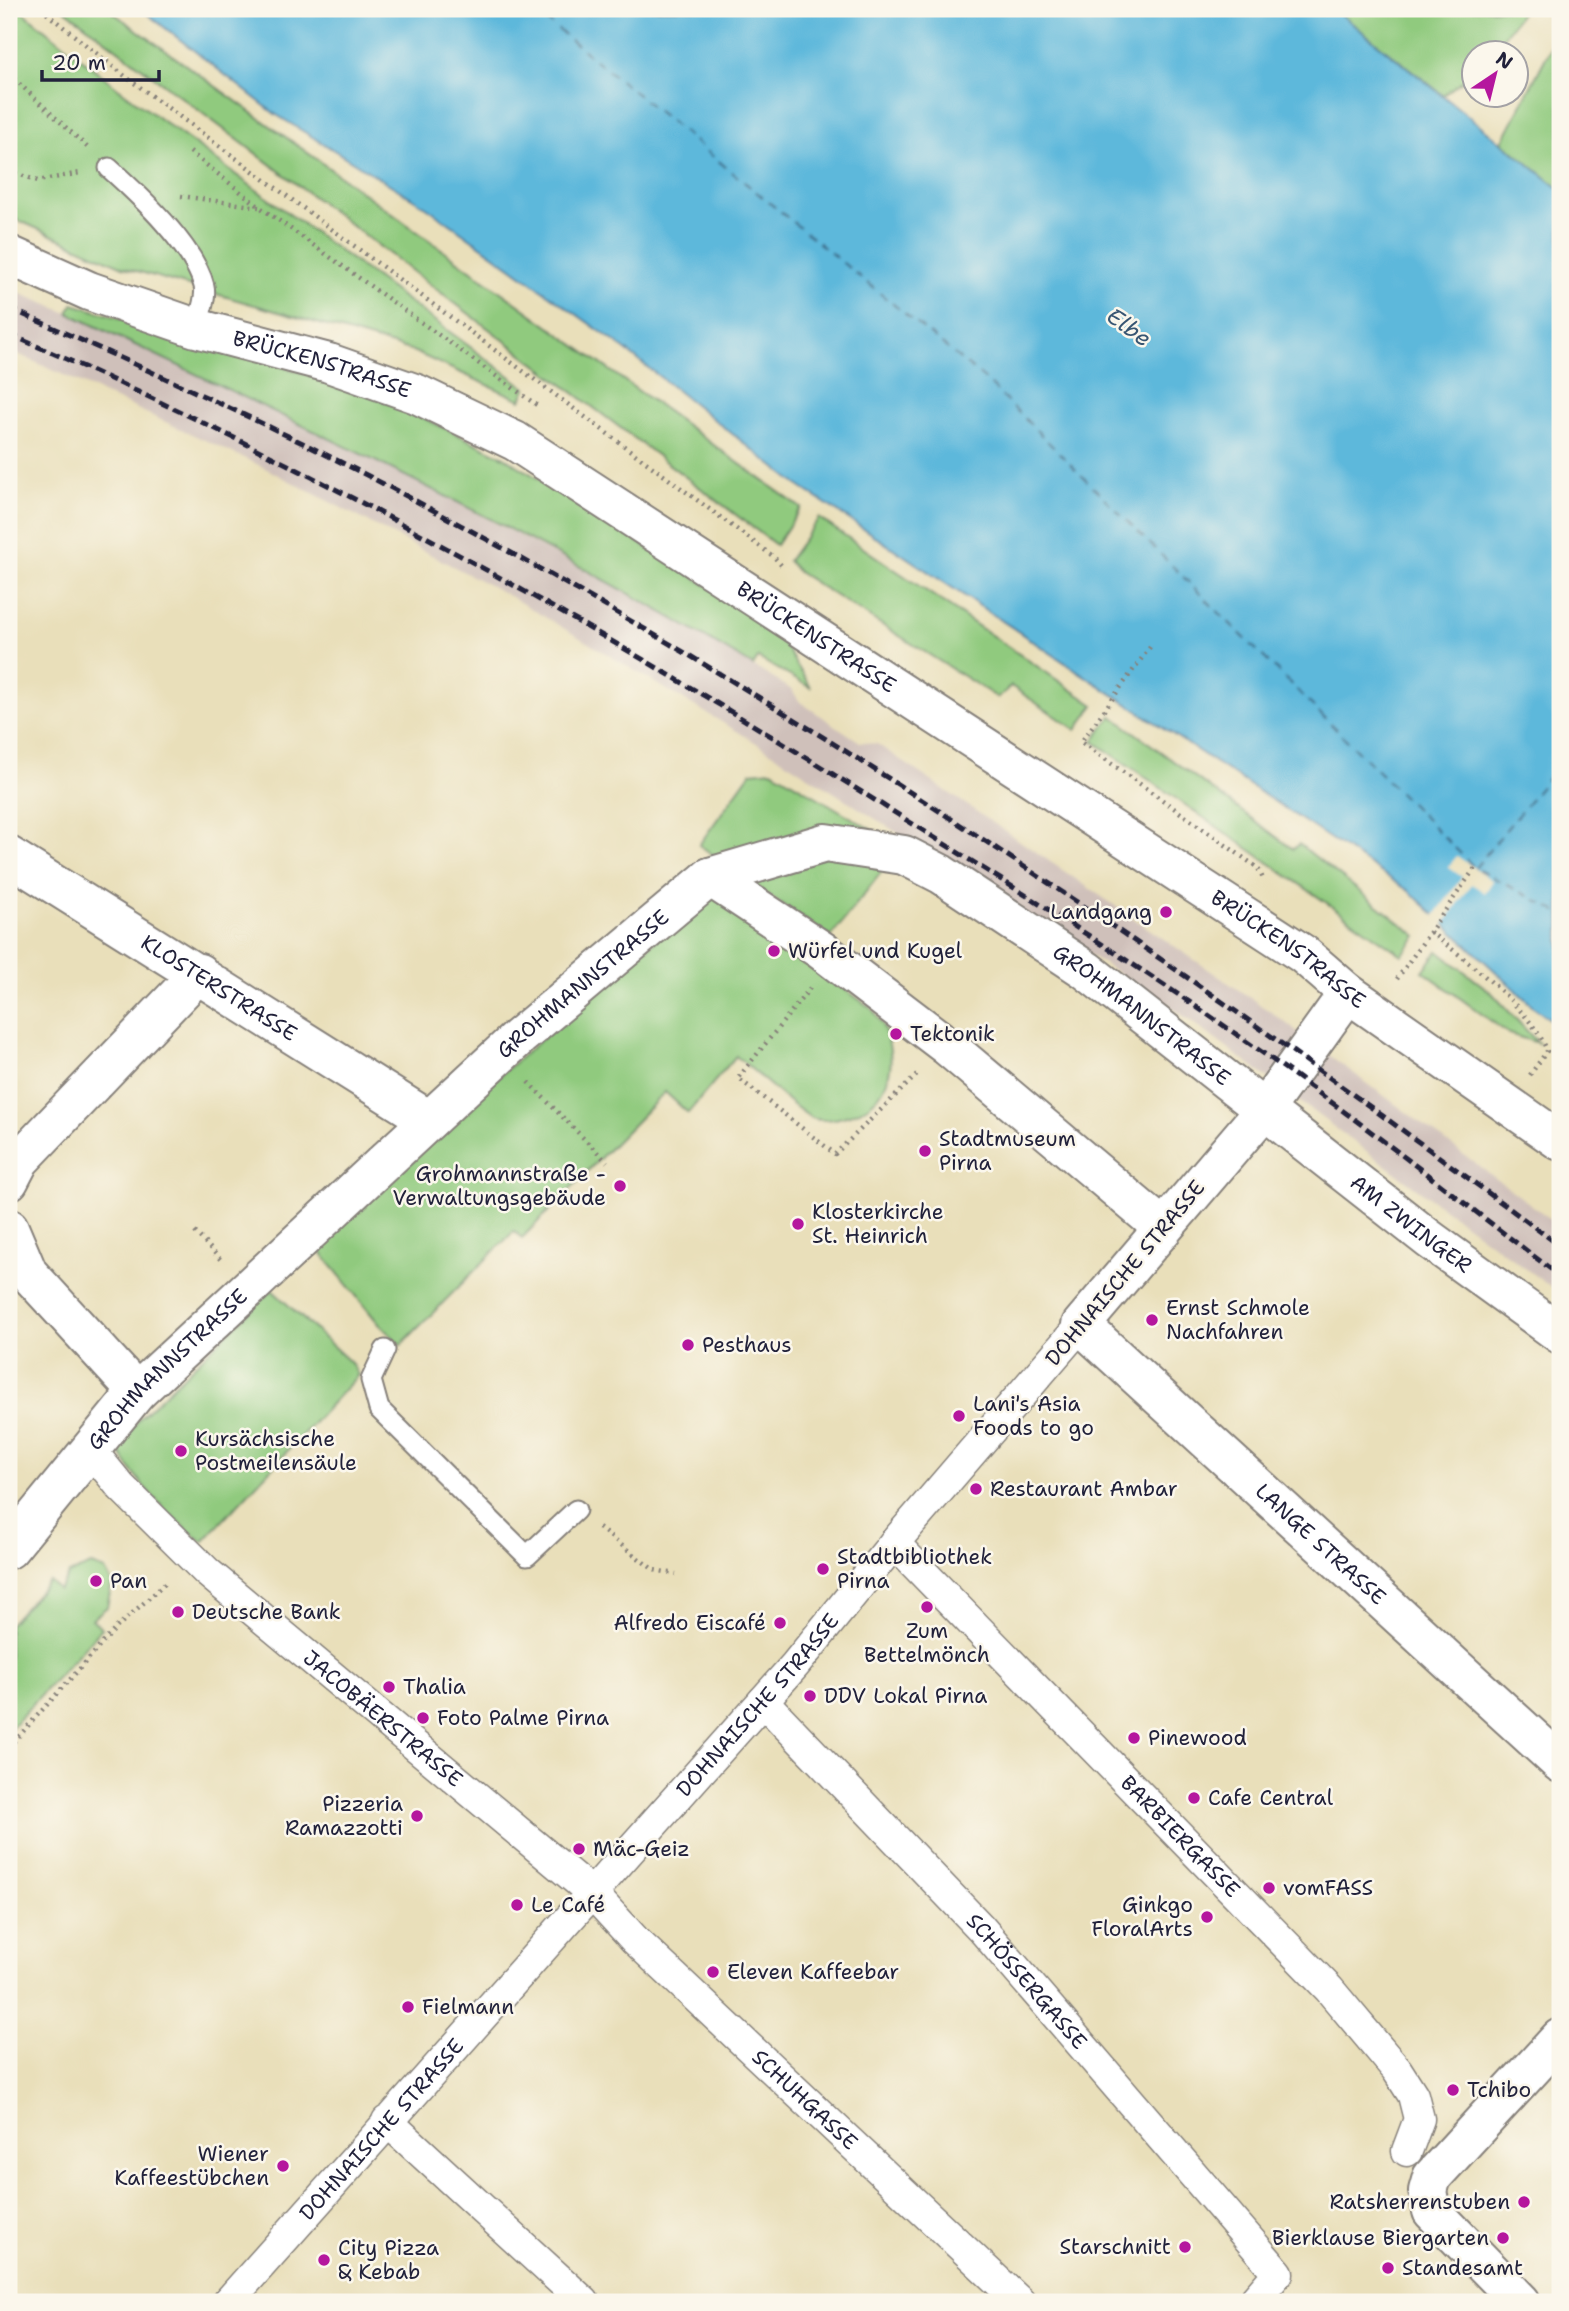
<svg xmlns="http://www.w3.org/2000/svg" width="1569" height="2311" viewBox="0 0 1569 2311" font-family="'Shantell Sans',sans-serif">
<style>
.industrial{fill:#cfc0ba}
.green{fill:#90ca7e;stroke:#59765c;stroke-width:2}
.water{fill:#5db8db;stroke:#406d8b;stroke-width:2}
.pier{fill:#e9dfba}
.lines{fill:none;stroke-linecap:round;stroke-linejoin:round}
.ferry{stroke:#375673;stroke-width:2;stroke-dasharray:9 7;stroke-linecap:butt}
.service-casing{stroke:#86807a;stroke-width:23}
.pedestrian-casing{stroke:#86807a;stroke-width:33}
.minor-casing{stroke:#86807a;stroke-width:42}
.path{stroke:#86807a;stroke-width:4.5;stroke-dasharray:2 5;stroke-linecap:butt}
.service{stroke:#fff;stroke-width:19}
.pedestrian{stroke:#fff;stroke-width:30}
.minor{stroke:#fff;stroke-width:38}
.rail{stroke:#22223b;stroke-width:5;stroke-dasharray:10 5;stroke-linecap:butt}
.poi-dot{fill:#b5179e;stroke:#fbf7ec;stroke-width:2.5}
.labels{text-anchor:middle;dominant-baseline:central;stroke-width:5;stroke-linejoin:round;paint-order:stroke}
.street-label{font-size:21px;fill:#22223b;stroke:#fbf7ec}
.poi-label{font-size:21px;fill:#22223b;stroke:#fbf7ec;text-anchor:start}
.water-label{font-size:23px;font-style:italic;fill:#375673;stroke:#fbf7ec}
</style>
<rect width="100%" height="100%" fill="#fbf7ec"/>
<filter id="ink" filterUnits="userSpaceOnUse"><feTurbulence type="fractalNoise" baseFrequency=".0143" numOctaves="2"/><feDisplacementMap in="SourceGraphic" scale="14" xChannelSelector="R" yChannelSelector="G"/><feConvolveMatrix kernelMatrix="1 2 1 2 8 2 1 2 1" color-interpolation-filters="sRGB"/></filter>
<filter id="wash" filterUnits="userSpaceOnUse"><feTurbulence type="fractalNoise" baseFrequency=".00686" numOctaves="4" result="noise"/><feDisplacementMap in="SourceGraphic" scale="28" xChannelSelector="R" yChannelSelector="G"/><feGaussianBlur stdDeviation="1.57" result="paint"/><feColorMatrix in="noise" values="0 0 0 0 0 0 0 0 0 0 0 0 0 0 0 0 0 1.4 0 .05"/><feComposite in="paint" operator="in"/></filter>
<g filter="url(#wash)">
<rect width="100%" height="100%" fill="#e9dfba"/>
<!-- industrial -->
<polygon class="industrial" points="9,289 68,313 374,459 673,617 792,690 800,702 860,742 877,744 1271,1012 1560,1226 1560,1294 1170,1006 750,739 506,594 261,466 9,350"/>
<!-- green -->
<g class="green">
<polygon points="9,9 19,9 118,88 526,388 521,400 410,350 123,267 9,216"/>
<polygon points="64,9 108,9 801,508 776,545"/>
<polygon points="1334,9 1524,9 1492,52 1474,52 1474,72 1443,95"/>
<polygon points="1560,30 1560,189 1502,142"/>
<path d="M 73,304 L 321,378 L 401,407 L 504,457 L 773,627 L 811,688 L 758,658 L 753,666 C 534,532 300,424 68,313 Z"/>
<polygon points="819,518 1094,705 1076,730 1011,686 998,698 798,572 788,561"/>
<polygon points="1112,716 1293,849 1299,844 1417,936 1402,955 1093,741"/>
<polygon points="772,770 875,832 725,863 699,845 751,772"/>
<polygon points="825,856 889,862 831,937 746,880"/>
<path d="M 708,895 L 730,905 L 872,1009 C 904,1050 896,1107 839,1118 C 832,1120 819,1121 812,1118 C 795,1110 754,1070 736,1056 L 688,1113 L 665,1092 L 522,1238 L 514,1231 L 401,1345 L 379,1324 L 315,1245 L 446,1122 Z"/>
<polygon points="1438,951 1492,993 1538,1043 1509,1034 1423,971"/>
<path d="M 272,1290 L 351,1363 L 358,1375 L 203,1542 C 169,1516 139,1487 118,1449 L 139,1419 Z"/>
<polygon points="91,1565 105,1570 112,1583 107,1607 92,1619 102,1628 9,1730 9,1625 49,1581 59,1590 69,1574"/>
</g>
<!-- water -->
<polygon class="water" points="141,9 1334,9 1560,189 1560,1026 1536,1009 1409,891 796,484 618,344 428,208 275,114"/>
<!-- pier -->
<polygon class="pier" points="1457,856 1493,881 1485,893 1472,884 1442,927 1433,918 1462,877 1448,867"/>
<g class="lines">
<!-- ferry -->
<g class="ferry">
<polyline points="533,9 987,381 1475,868 1560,913"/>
<polyline points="1475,868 1560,763"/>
</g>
</g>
</g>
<g filter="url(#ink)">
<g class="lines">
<!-- service casing -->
<g class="service-casing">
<g id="service">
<path d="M 109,168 C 139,195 194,246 204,286 C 207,298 199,316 196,328"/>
<polyline points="385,1350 371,1380 379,1409 527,1556 576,1510"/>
</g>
</g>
<!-- pedestrian casing -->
<g class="pedestrian-casing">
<g id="pedestrian">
<path id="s1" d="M 90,1449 L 121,1487 L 207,1572 L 592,1893 L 635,1940 L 1020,2302"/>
<path id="s2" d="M 894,1543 L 1329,1989 L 1397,2070 L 1413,2095 L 1419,2119 L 1407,2151"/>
<path id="s3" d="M 763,1701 L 981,1928 L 1278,2273 L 1253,2302"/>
<polyline points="387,2121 584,2302"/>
<path id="s4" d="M 228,2302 L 795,1665 L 894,1543 L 1081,1325"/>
</g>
</g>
<!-- minor casing -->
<g class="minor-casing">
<g id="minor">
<path id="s5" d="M 9,255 L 89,291 L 196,328 L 329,363 L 417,394 L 515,441 L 1303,954 L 1348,993 L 1560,1141"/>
<path id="s6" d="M 9,856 L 429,1120"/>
<polyline points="710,877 821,950 947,1046 1163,1228"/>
<path id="s7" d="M 1348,993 L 1264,1110 L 1081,1325 L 1560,1763"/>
<polyline points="9,1181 20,1160 199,973"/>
<polyline points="9,1228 28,1273 137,1392"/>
<path id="s8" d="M 9,1549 L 137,1392 L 519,1037 L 710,877 L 825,843 L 904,855 L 941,874 L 1086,970 L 1429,1239 L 1560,1334"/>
<polyline points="1521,2302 1432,2211 1428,2191 1432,2177 1560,2038"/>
</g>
</g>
<!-- path -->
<g class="path">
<polyline points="41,9 125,76 774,557 781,565"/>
<polyline points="9,74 88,148"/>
<polyline points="190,152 260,207 538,406"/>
<polyline points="9,171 38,181 80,173"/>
<polyline points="181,196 259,207"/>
<polyline points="1150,647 1081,742 1258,868 1264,881"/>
<path d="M 1430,932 C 1463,957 1535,1013 1547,1051 L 1530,1075"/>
<polyline points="1397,979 1475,868"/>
<polyline points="810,988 738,1078 835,1154 919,1073"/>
<polyline points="528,1082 607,1162"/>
<polyline points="195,1232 221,1260"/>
<polyline points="599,1528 654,1570 676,1574"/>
<polyline points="9,1747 118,1626 167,1582"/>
</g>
<!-- service -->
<use href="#service" class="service"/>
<!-- pedestrian -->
<use href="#pedestrian" class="pedestrian"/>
<!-- minor -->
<use href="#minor" class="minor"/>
<!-- rail -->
<g class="rail">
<path d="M 9,308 C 139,366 270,424 397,491 C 806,707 1189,970 1560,1246"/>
<path d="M 9,334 C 323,469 619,639 908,821 C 1024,894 1141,967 1253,1046 C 1358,1119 1458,1199 1560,1276"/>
</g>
</g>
</g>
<!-- markers -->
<g class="poi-dot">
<circle cx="1166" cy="912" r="7"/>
<circle cx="774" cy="951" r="7"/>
<circle cx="896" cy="1034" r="7"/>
<circle cx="925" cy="1151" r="7"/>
<circle cx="620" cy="1186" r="7"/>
<circle cx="798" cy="1224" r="7"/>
<circle cx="1152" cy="1320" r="7"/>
<circle cx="688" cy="1345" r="7"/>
<circle cx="959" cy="1416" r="7"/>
<circle cx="181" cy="1451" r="7"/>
<circle cx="976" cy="1489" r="7"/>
<circle cx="823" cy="1569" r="7"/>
<circle cx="96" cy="1581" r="7"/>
<circle cx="927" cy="1607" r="7"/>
<circle cx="178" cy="1612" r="7"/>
<circle cx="780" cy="1623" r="7"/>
<circle cx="389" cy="1687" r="7"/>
<circle cx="810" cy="1696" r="7"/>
<circle cx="423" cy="1718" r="7"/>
<circle cx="1134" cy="1738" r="7"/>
<circle cx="1194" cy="1798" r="7"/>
<circle cx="417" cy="1816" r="7"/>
<circle cx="579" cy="1849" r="7"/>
<circle cx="1269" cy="1888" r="7"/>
<circle cx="517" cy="1905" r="7"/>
<circle cx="1207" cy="1917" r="7"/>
<circle cx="713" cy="1972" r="7"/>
<circle cx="408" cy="2007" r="7"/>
<circle cx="1453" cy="2090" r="7"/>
<circle cx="283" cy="2166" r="7"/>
<circle cx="1524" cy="2202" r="7"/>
<circle cx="1503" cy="2238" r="7"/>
<circle cx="1185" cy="2247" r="7"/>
<circle cx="324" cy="2260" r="7"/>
<circle cx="1388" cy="2268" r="7"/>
</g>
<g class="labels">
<!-- street labels -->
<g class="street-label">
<text stroke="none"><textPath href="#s5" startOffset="332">BRÜCKENSTRASSE</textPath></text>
<text stroke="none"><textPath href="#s5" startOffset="900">BRÜCKENSTRASSE</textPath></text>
<text stroke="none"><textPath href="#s5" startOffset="1466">BRÜCKENSTRASSE</textPath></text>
<text stroke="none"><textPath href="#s8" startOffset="807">GROHMANNSTRASSE</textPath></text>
<text stroke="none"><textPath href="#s6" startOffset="248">KLOSTERSTRASSE</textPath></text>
<text stroke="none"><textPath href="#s8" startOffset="1460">GROHMANNSTRASSE</textPath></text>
<text stroke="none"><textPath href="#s8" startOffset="1801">AM ZWINGER</textPath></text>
<text transform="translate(1125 1273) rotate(-50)">DOHNAISCHE STRASSE</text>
<text stroke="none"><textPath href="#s8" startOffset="240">GROHMANNSTRASSE</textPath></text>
<text stroke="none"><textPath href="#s7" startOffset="751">LANGE STRASSE</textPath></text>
<text stroke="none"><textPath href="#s4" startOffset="798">DOHNAISCHE STRASSE</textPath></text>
<text stroke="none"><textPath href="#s1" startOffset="399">JACOBÄERSTRASSE</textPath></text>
<text stroke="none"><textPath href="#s2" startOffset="410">BARBIERGASSE</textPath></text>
<text stroke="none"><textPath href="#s3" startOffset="385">SCHÖSSERGASSE</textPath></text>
<text stroke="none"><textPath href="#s1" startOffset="968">SCHUHGASSE</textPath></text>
<text stroke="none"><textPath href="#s4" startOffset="231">DOHNAISCHE STRASSE</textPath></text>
</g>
<!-- poi labels -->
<g class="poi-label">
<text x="1152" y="912" text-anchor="end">Landgang</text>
<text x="788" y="951">Würfel und Kugel</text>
<text x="910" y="1034">Tektonik</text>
<text x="939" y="1139">Stadtmuseum<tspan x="939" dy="24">Pirna</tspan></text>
<text x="606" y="1174" text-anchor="end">Grohmannstraße -<tspan x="606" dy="24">Verwaltungsgebäude</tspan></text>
<text x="812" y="1212">Klosterkirche<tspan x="812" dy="24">St. Heinrich</tspan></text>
<text x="1166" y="1308">Ernst Schmole<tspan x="1166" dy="24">Nachfahren</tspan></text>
<text x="702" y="1345">Pesthaus</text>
<text x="973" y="1404">Lani's Asia<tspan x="973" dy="24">Foods to go</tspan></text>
<text x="195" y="1439">Kursächsische<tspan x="195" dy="24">Postmeilensäule</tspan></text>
<text x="990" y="1489">Restaurant Ambar</text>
<text x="837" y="1557">Stadtbibliothek<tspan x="837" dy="24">Pirna</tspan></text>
<text x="110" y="1581">Pan</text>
<text x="192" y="1612">Deutsche Bank</text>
<text x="766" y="1623" text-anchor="end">Alfredo Eiscafé</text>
<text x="927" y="1631" text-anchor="middle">Zum<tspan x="927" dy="24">Bettelmönch</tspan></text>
<text x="403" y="1687">Thalia</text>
<text x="824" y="1696">DDV Lokal Pirna</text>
<text x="437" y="1718">Foto Palme Pirna</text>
<text x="1148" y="1738">Pinewood</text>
<text x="1208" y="1798">Cafe Central</text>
<text x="403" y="1804" text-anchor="end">Pizzeria<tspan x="403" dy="24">Ramazzotti</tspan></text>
<text x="593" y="1849">Mäc-Geiz</text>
<text x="1283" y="1888">vomFASS</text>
<text x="531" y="1905">Le Café</text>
<text x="1193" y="1905" text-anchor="end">Ginkgo<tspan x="1193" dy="24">FloralArts</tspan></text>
<text x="727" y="1972">Eleven Kaffeebar</text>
<text x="422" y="2007">Fielmann</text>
<text x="1467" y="2090">Tchibo</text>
<text x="269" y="2154" text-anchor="end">Wiener<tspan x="269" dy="24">Kaffeestübchen</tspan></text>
<text x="1510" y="2202" text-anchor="end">Ratsherrenstuben</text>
<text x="1489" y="2238" text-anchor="end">Bierklause Biergarten</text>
<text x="1171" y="2247" text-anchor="end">Starschnitt</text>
<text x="338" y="2248">City Pizza<tspan x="338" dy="24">&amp; Kebab</tspan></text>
<text x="1402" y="2268">Standesamt</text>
</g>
<!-- water labels -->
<g class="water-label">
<text transform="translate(1129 327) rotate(36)">Elbe</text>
</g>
</g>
<!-- margin -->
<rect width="1569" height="2311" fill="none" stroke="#fbf7ec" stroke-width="35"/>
<!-- north arrow -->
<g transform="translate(1495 74) rotate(35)"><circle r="33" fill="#fbf7ec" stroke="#a4a2a5" stroke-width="2"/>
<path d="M0-5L12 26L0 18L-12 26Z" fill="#b5179e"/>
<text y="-10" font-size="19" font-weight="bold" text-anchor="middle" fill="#22223b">N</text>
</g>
<!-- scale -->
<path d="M42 70v10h117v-10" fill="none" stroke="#22223b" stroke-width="3.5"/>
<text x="52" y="70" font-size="21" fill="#22223b" stroke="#fbf7ec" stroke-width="5" paint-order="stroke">20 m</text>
</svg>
